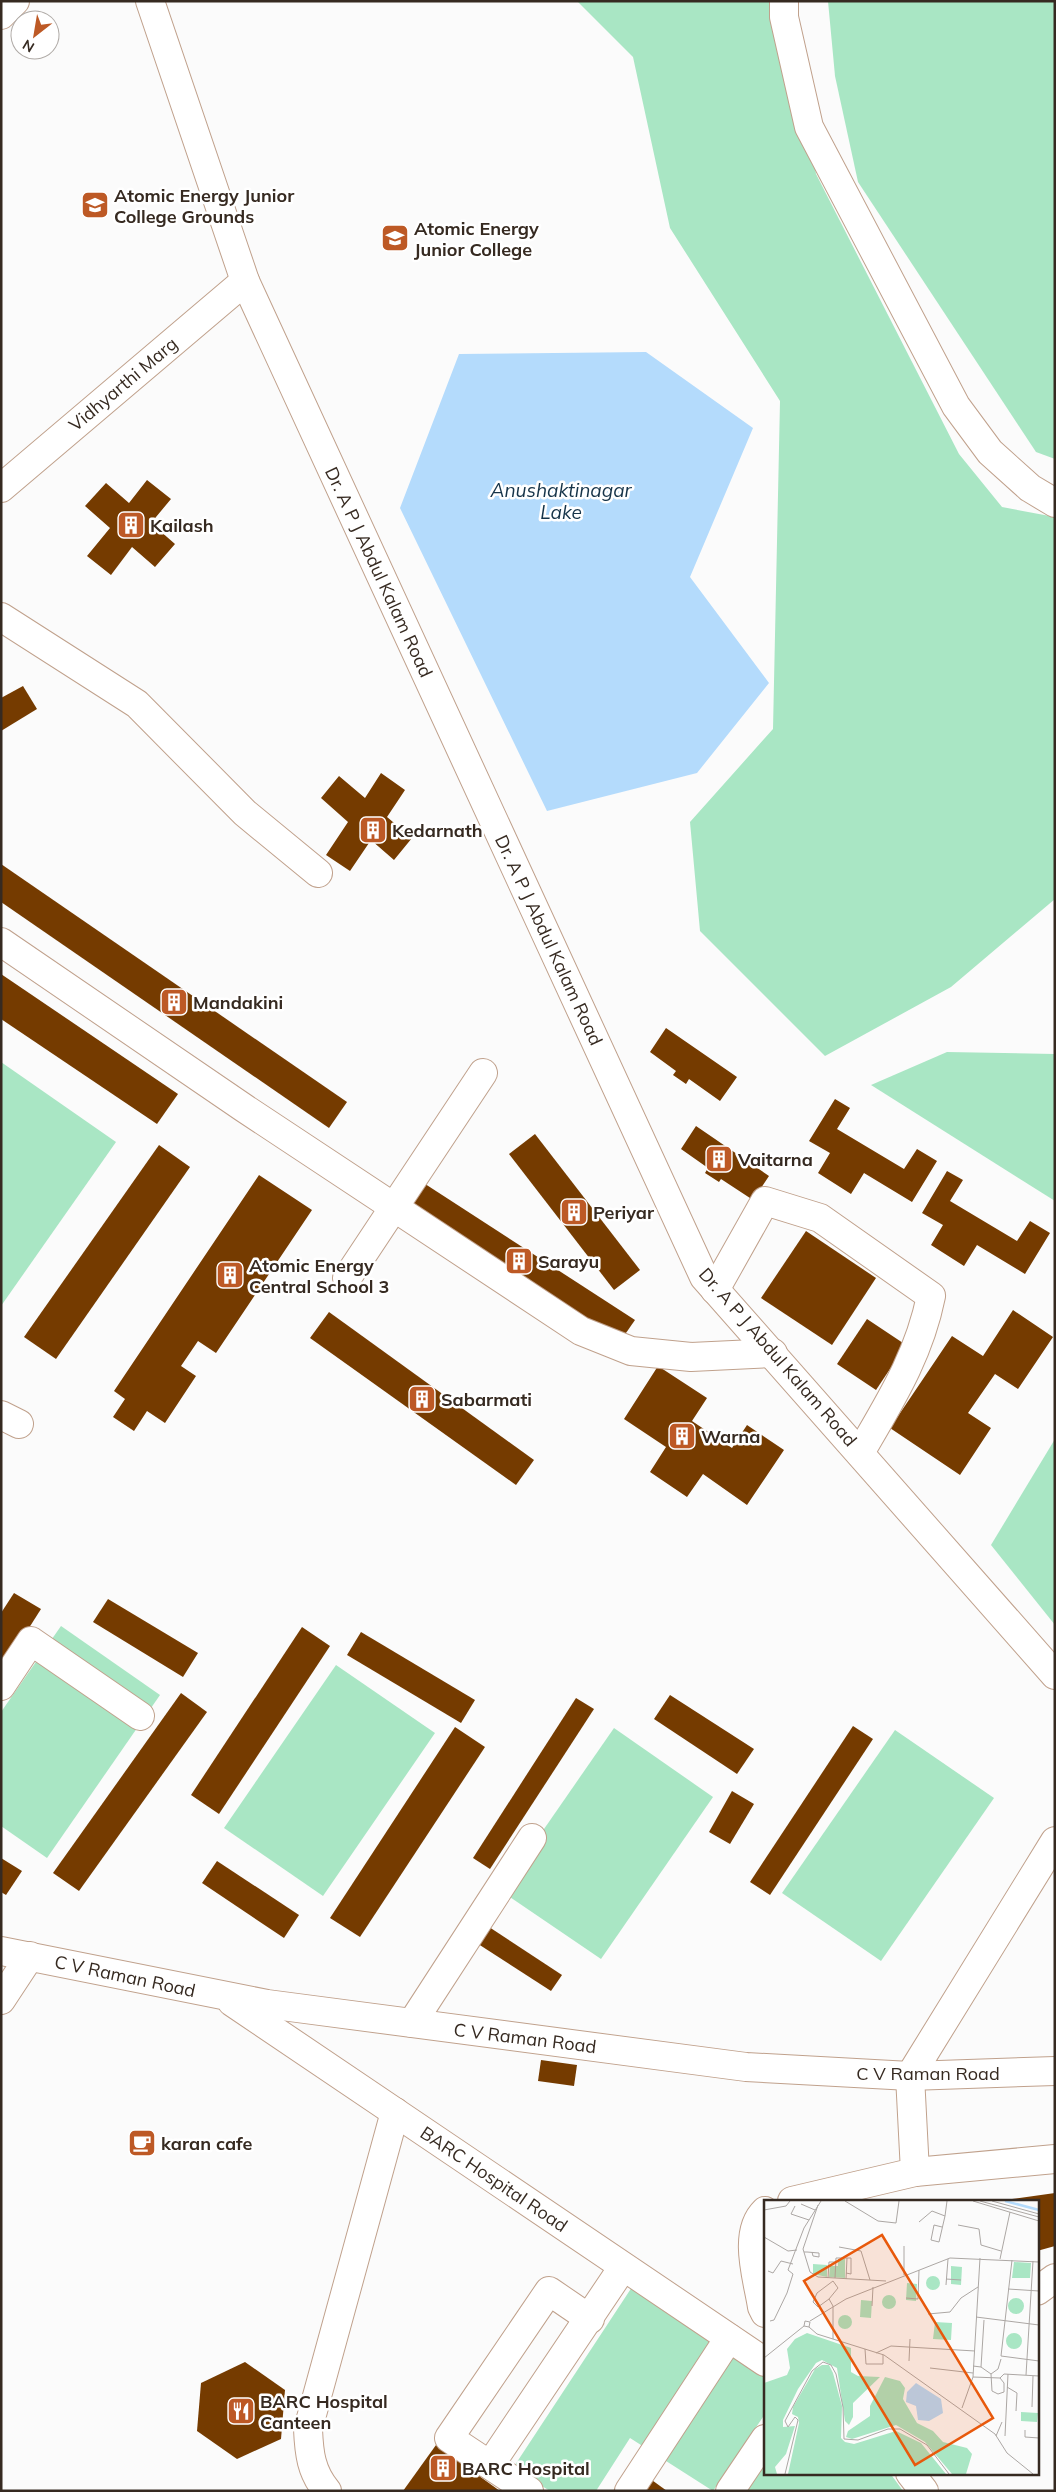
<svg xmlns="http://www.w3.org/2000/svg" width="1056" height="2492" viewBox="0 0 1056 2492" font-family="Mulish,sans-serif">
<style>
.green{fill:#a9e6c4}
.water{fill:#b4dbfc}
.building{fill:#753b00}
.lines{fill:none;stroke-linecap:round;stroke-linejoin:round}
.minor-casing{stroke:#c0a18c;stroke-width:30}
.minor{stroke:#fff;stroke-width:28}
.labels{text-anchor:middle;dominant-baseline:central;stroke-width:5;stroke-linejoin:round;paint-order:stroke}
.poi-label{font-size:18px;font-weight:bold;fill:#362a21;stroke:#fff;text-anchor:start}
.street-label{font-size:18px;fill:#362a21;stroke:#fff}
.water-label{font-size:19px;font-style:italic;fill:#163449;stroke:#fff}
.inset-river{fill:none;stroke:#b4dbfc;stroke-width:2.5}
.inset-road{fill:none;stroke:#aca7a4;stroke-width:1}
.view{fill:#e8590c;fill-opacity:0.15;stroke:#e8590c;stroke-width:2.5}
.inset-edge{fill:none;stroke:#362a21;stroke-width:2.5}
</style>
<rect width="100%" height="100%" fill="#fbfbfb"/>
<!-- green -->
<g class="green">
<polygon points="577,1 792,1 816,174 959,454 1002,507 1055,517 1055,899 951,987 825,1056 700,931 690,822 773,729 780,401 670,228 633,57"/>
<polygon points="828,1 1055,1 1055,459 1036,452 858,182 835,76"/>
<polygon points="947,1052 1055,1054 1055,1201 871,1085"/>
<polygon points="1,1062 116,1142 1,1306"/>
<polygon points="1055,1439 1055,1625 991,1545"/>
<polygon points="61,1626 160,1695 47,1858 1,1826 1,1712"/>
<polygon points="336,1665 435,1733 323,1896 224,1828"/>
<polygon points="614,1728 713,1797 601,1959 501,1891"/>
<polygon points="895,1730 994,1798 881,1961 782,1893"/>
<polygon points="634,2284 765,2372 765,2414 713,2491 630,2438 596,2491 550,2491 513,2468"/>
<polygon points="765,2460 765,2473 890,2473 903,2491 745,2491"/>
</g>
<!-- water -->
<polygon class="water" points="646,352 753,428 690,577 769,683 697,773 547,811 400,508 459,354"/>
<!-- building -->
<g class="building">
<polygon points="147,480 171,499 151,523 175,544 155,567 132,547 111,575 87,556 110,528 85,506 106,483 129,503"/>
<polygon points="23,686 37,709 1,731 1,698"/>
<polygon points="381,773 405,790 387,817 412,838 394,860 371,840 350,871 326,855 348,822 321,798 339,776 365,798"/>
<polygon points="1,864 347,1102 329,1128 1,902"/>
<polygon points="1,974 178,1094 157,1124 1,1019"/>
<polygon points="666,1028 737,1077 720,1101 689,1079 686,1084 673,1075 676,1071 650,1052"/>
<polygon points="835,1099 850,1108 837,1129 904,1169 917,1149 937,1161 912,1202 864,1173 851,1194 818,1173 830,1153 809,1141"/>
<polygon points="696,1126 769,1176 753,1200 721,1179 719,1182 705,1173 708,1168 681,1149"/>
<polygon points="535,1134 640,1270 614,1290 509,1154"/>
<polygon points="159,1145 190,1167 56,1359 24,1337"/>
<polygon points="947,1171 963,1180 950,1201 1017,1241 1030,1221 1050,1233 1025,1274 977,1245 964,1266 931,1245 943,1225 922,1213"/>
<polygon points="259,1175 312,1210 216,1353 198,1341 181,1366 196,1376 165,1423 147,1411 134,1431 113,1417 125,1399 114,1391"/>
<polygon points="419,1180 635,1320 619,1343 403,1202"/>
<polygon points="806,1231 876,1278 832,1345 761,1298"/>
<polygon points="1013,1310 1053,1337 1018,1389 995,1374 968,1413 991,1428 960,1475 890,1428 952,1336 983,1356"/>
<polygon points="329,1312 534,1460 516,1485 310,1338"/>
<polygon points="867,1319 906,1345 876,1390 837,1364"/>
<polygon points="658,1366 707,1398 692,1421 732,1448 747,1425 784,1450 747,1505 703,1474 687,1497 650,1472 666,1447 624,1419"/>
<polygon points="14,1593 41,1609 1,1672 1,1613"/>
<polygon points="108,1599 198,1653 183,1677 93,1622"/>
<polygon points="302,1627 330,1646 219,1814 191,1795"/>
<polygon points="361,1632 475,1700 461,1723 347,1655"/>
<polygon points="181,1693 207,1712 79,1891 53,1873"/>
<polygon points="670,1695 754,1749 737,1774 654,1719"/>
<polygon points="576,1698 594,1709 490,1869 473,1858"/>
<polygon points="853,1726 873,1739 770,1895 750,1882"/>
<polygon points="455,1727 485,1747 360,1937 330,1918"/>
<polygon points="732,1791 754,1804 730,1844 709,1832"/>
<polygon points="1,1858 22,1871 6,1895 1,1892"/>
<polygon points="217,1861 299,1915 284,1938 202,1883"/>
<polygon points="483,1923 562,1975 551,1991 472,1940"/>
<polygon points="541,2060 577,2065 574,2086 538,2081"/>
<polygon points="1055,2193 1055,2246 1037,2251 1037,2201 1012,2201 1012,2199"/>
<polygon points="245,2362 285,2390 281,2439 237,2459 197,2431 201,2383"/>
<polygon points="436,2445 500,2491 403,2491"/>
<polygon points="631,2465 667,2491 613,2491"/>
</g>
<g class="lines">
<!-- minor casing -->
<g class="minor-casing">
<g id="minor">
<polyline points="150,1 245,281 704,1277 1055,1675"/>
<polyline points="784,1 784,17 809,127 956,406 990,452 1030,488 1055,503"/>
<polyline points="1,15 15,1"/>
<polyline points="1,488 245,281"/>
<polyline points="1,617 137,704 245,813 318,873"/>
<polyline points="1,942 244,1108 581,1331 631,1351 691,1357 773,1353"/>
<polyline points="347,1278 483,1073"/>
<path d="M 715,1290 L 765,1201 L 820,1218 L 931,1296 C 919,1356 890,1401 860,1453"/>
<polyline points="1,1415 19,1424"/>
<polyline points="1,1686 31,1641 140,1716"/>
<polyline points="1,1951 267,2004 746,2067 910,2076 1055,2071"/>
<polyline points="1,2000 30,1956"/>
<polyline points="232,2002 765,2362"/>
<polyline points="412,2023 532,1838"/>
<polyline points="915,2172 1055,2159"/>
<polyline points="792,2201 915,2172 910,2076 1055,1841"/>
<path d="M 765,2211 C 742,2233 758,2280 762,2307 L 765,2313"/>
<polyline points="1037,2291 1055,2278"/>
<polyline points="490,2465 623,2267"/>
<polyline points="910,2473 924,2491"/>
<path d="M 327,2491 C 311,2472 309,2453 308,2429 L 395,2112"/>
<polyline points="529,2491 449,2438 549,2291 590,2319"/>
<polyline points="629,2491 729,2338"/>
<polyline points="730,2491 765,2439"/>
</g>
</g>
<!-- minor -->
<use href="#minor" class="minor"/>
</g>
<!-- icons -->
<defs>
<g id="university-square" transform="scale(1.4375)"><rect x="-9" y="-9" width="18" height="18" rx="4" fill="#bd5925" stroke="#fff"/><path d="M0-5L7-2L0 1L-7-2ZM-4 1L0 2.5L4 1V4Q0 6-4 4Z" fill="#fff"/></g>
<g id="building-square" transform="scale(1.4375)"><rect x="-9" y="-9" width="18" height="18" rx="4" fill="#bd5925" stroke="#fff"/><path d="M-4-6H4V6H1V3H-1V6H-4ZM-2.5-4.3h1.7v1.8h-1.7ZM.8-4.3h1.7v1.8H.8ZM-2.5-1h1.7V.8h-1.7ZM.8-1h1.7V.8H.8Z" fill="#fff"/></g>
<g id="cafe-square" transform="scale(1.4375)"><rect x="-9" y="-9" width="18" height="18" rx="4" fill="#bd5925" stroke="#fff"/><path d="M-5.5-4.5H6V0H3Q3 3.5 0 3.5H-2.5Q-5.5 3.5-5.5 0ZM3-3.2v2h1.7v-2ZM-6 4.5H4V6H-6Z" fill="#fff"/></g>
<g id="restaurant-square" transform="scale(1.4375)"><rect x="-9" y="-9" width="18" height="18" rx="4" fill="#bd5925" stroke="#fff"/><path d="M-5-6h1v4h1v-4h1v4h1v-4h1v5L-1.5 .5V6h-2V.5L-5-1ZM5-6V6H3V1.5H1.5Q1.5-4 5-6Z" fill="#fff"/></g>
</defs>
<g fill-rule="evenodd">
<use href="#university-square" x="95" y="205"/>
<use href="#university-square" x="395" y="238"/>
<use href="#building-square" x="131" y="525"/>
<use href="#building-square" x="373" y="830"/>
<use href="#building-square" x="174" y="1002"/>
<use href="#building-square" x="719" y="1159"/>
<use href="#building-square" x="574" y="1212"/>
<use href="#building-square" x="519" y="1261"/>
<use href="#building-square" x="230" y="1275"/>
<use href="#building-square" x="422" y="1399"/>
<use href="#building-square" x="682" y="1436"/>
<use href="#cafe-square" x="142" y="2143"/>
<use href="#restaurant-square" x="241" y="2411"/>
<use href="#building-square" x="443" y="2468"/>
</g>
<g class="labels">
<!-- poi labels -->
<g class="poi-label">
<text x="114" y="195">Atomic Energy Junior<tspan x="114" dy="21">College Grounds</tspan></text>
<text x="414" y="228">Atomic Energy<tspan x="414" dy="21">Junior College</tspan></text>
<text x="150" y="525">Kailash</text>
<text x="392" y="830">Kedarnath</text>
<text x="193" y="1002">Mandakini</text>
<text x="738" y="1159">Vaitarna</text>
<text x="593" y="1212">Periyar</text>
<text x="538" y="1261">Sarayu</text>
<text x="249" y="1265">Atomic Energy<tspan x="249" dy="21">Central School 3</tspan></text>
<text x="441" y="1399">Sabarmati</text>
<text x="701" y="1436">Warna</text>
<text x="161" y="2143">karan cafe</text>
<text x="260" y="2401">BARC Hospital<tspan x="260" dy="21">Canteen</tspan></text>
<text x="462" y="2468">BARC Hospital</text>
</g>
<!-- street labels -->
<g class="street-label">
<text transform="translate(123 384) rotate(-40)">Vidhyarthi Marg</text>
<text transform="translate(379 572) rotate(65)">Dr. A P J Abdul Kalam Road</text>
<text transform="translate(549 940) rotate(65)">Dr. A P J Abdul Kalam Road</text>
<text transform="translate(778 1357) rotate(49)">Dr. A P J Abdul Kalam Road</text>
<text transform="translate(125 1976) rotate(12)">C V Raman Road</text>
<text transform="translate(525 2038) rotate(7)">C V Raman Road</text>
<text x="928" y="2073">C V Raman Road</text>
<text transform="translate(494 2179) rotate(34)">BARC Hospital Road</text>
</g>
<!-- water labels -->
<g class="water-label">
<text x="561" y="490">Anushaktinagar<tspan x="561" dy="22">Lake</tspan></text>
</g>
</g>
<!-- overview -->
<g transform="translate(764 2200)">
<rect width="275" height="275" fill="#fbfbfb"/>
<path d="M 74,59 L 81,59 L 81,78 L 65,77 L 66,66 L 74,66 ZM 250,62 L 267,63 L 266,78 L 248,78 ZM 49,64 L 63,65 L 63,77 L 49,74 ZM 187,66 L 198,67 L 197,85 L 187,84 ZM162 83a7 7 0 1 1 14 0a7 7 0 1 1-14 0ZM 143,83 L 153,84 L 152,101 L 142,100 ZM118 102a7 7 0 1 1 14 0a7 7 0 1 1-14 0ZM244 106a8 8 0 1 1 16 0a8 8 0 1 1-16 0ZM 97,100 L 108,101 L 107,118 L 96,117 ZM74 122a7 7 0 1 1 14 0a7 7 0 1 1-14 0ZM 171,122 L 188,123 L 187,140 L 169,139 ZM242 141a8 8 0 1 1 16 0a8 8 0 1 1-16 0ZM 43,133 L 87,148 L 87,172 L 94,176 L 116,177 L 89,203 L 89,217 L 85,225 L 81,221 L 73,168 L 58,160 L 52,163 L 34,189 L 19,220 L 19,227 L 31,226 L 22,254 L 11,267 L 13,274 L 0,274 L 0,183 L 23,175 L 26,168 L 23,149 L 31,139 ZM 58,165 L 65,165 L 69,173 L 78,206 L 77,238 L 81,242 L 90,244 L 132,231 L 157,243 L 182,274 L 24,274 L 35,223 L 34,217 L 28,214 L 29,207 L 51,169 ZM 121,177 L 136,181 L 141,188 L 139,199 L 153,223 L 169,231 L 179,242 L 203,248 L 208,254 L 202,274 L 188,274 L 161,242 L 132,225 L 88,239 L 82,237 L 84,231 L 106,216 L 106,206 ZM 257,212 L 274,213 L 273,222 L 257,221 Z" fill="#a9e6c4"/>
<path d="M 152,183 L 177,199 L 179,213 L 165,221 L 154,220 L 152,206 L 142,202 L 143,192 Z" fill="#b4dbfc"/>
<path class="inset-river" d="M 241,1 L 275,10"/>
<path class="inset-road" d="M 81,1 L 114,21 L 132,23 L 135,1M 209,1 L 275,21M 216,1 L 275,17M 228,1 L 275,14M 37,4 L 51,10M 54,5 L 39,49 L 46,72 L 54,77 L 122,81M 31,6 L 27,14 L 45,20M 0,10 L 22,6 L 26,1M 155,22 L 168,11 L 181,16M 194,25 L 215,29 L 217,45 L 237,51M 178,27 L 170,25 L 167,40 L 175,42 L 181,16 L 183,1M 0,37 L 24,51 L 33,50M 75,47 L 97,51 L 106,80M 40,52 L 43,52 L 55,53 L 55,57 L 49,56 L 48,52M 236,59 L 246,12M 248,60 L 237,156 L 275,161M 4,71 L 9,73 L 17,61 L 29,64M 140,75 L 140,46M 64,78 L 65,62 L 72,62M 71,78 L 72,58 L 87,58 L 87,74 L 82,73M 82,79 L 83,58M 182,79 L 197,80M 182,85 L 184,59M 244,89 L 275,91M 142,98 L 154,99 L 155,70M 65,99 L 54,107 L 49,102 L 53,93 L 69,81 L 74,88 L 65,99 L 69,106 L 69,139M 108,106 L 109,87M 164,114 L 186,112 L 197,98 L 214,87M 212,117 L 275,125M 6,121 L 10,120 L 23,93 L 29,74 L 24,70 L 40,28 L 57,1M 46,121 L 82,99 L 186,58 L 275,62M 45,127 L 53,134 L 120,155 L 231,234 L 243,253 L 269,274M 101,149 L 102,164 L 119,164 L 119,155M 112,153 L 127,146 L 211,151M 0,158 L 40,126 L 41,121 L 46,122 L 45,127 L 40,126M 145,161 L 146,139M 209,166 L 217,167 L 227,174M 217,167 L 220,120M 166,168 L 209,173M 262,175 L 269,61M 209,177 L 236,178 L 240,174 L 275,176M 236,178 L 240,183 L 240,192 L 234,194 L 228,191 L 227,174 L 234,169 L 237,159M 243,187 L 253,193 L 252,211M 268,207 L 269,176M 198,208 L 209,177 L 216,58M 261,230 L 261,237 L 275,238M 232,236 L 238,222M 241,236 L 244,174M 21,274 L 34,220 L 31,217 L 24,227 L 21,221 L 48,171 L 59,162 L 67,165 L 72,174 L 79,207 L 80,239 L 94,240 L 124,229 L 136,229 L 163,245 L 185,274"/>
<path class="view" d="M 118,35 L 229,218 L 151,265 L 40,81 Z"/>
<rect width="275" height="275" class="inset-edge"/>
</g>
<!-- border -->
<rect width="1056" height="2492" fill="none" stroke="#362a21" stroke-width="5"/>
<!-- north arrow -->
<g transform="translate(35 35) rotate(211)"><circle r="24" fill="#ffffff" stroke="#afaaa6"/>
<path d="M0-4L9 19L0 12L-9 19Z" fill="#bd5925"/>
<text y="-8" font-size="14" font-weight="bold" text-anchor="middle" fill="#362a21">N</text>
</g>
</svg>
